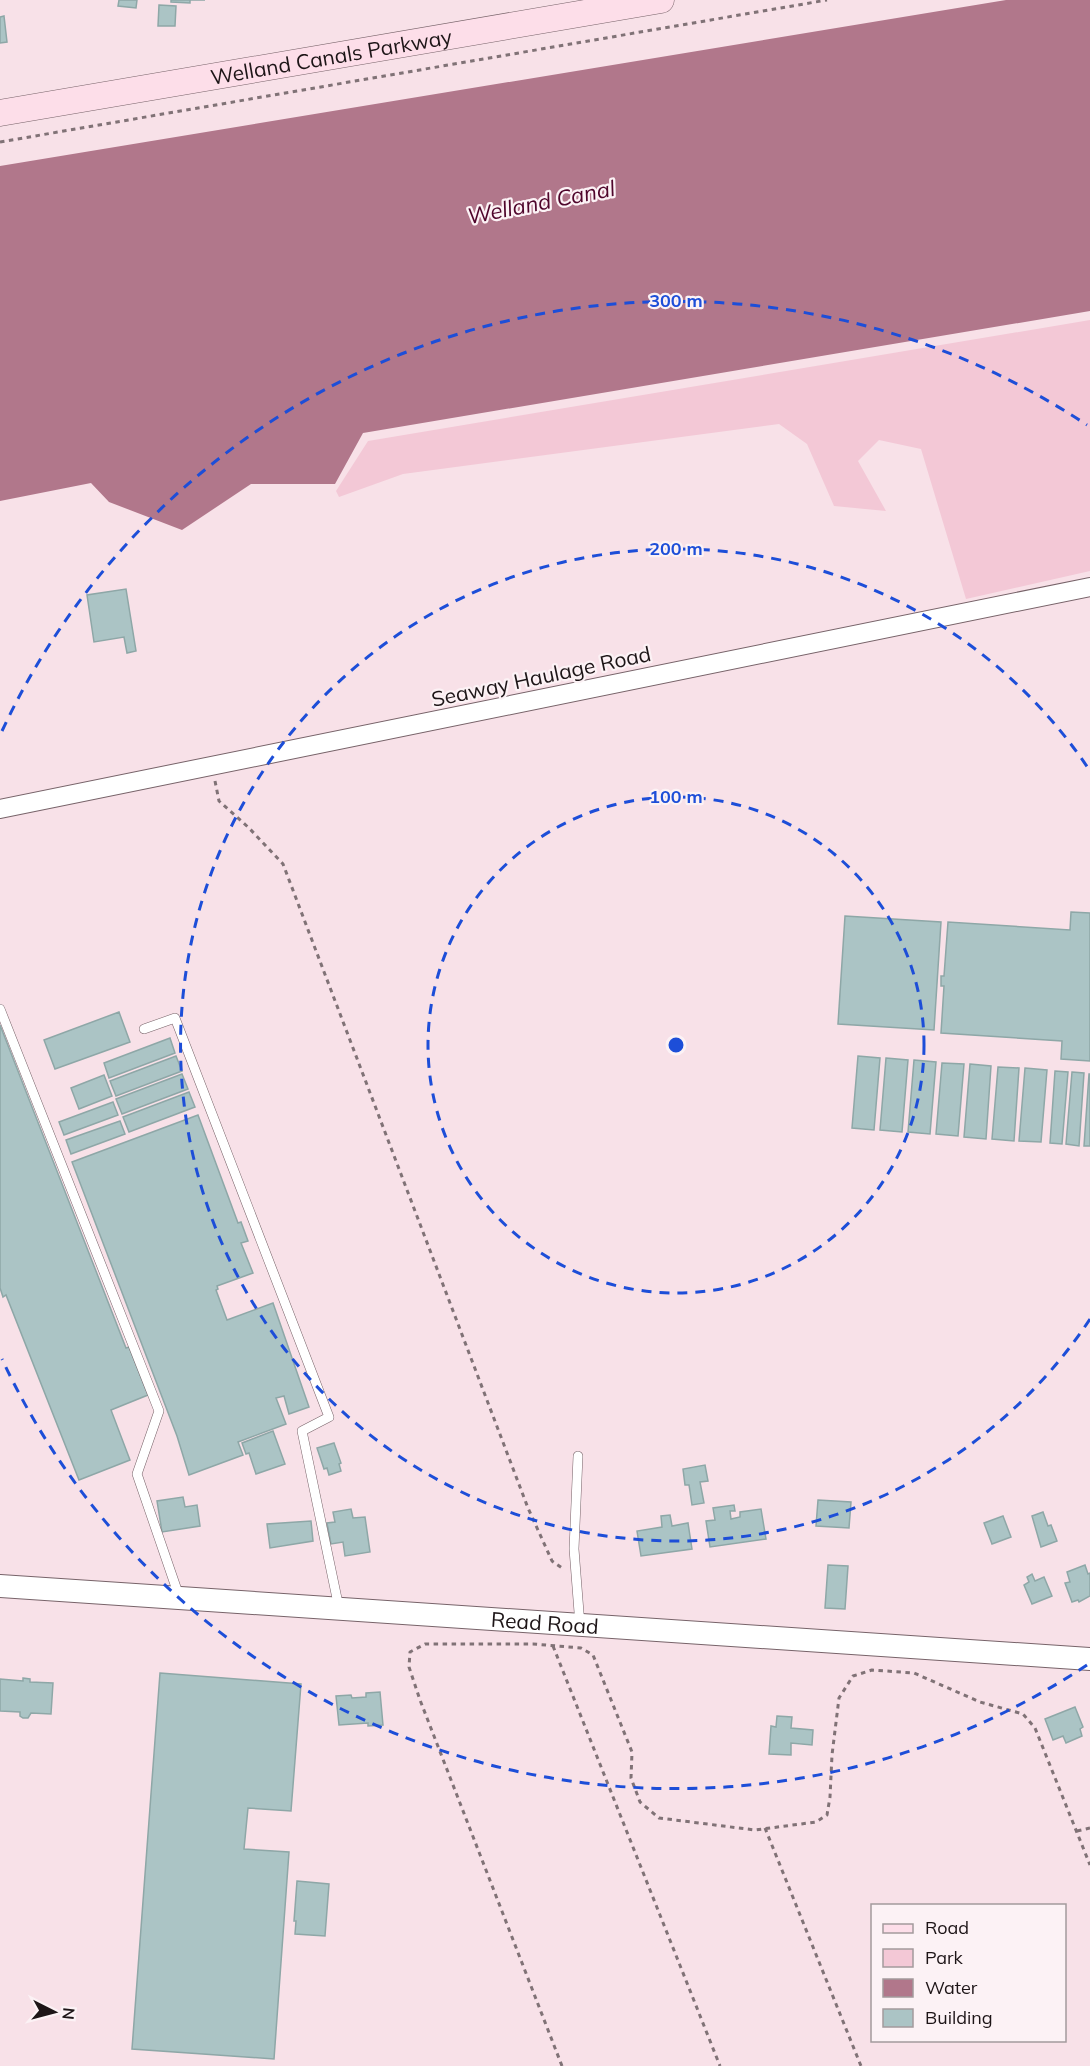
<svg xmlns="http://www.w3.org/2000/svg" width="1090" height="2066" viewBox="0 0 1090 2066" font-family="Mulish,sans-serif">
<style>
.green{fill:#f3c8d6}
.water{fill:#b1778b}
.building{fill:#abc4c5;stroke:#8ea7a7;stroke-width:1.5}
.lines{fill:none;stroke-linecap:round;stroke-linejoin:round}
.service-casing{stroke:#776369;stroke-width:10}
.minor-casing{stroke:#776369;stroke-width:20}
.tertiary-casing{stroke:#776369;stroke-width:24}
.secondary-casing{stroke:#776369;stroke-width:27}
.path{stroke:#807276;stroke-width:3;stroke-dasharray:4.5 4.5;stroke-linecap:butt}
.service{stroke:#fff;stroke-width:9}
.minor{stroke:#fff;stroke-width:18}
.tertiary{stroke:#fff;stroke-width:22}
.secondary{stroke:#fddee9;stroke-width:26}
.ring{fill:none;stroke:#1d4ed8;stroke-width:3;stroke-dasharray:10 8}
.labels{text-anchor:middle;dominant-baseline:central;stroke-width:4.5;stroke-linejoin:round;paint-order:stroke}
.street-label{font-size:21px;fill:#1d1517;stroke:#fcf2f5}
.water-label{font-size:22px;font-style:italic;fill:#4f052b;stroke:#fcf2f5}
.centre{fill:#1d4ed8;stroke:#fcf2f5;stroke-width:3}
.ring-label{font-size:18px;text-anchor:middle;font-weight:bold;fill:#1d4ed8;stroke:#fcf2f5;stroke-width:4.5;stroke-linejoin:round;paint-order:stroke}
</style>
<rect width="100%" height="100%" fill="#f8e1e8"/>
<!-- green -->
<polygon class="green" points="1090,320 1090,571 966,599 921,449 879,440 858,461 886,511 834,506 807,444 779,424 403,474 339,497 336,491 368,441"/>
<!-- water -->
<polygon class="water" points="1006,0 1090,0 1090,311 363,433 335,484 251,484 182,530 109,502 91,483 0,501 0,166"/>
<!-- building -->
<g class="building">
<polygon points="119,0 137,0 136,8 118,6"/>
<polygon points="171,0 205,0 190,0 190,3 171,2"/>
<polygon points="159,5 176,6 175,26 158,26"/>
<polygon points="4,16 7,42 0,43 0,17"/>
<polygon points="126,589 136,651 127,653 124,637 94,642 87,595"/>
<polygon points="1071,912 1090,913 1090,1061 1061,1059 1062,1041 941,1033 944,986 941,986 941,976 944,976 948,922 1070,930"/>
<polygon points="845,916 941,922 934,1030 838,1024"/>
<polygon points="119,1012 130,1042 55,1069 44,1040"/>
<polygon points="0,1025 126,1348 129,1347 148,1395 111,1410 130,1460 79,1480 6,1295 3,1297 0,1288"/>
<polygon points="170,1038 175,1053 109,1078 104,1063"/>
<polygon points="176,1056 182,1071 116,1096 110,1081"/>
<polygon points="858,1056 880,1058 874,1130 852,1128"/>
<polygon points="886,1058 908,1060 902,1132 880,1130"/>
<polygon points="914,1060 936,1062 930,1134 908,1132"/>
<polygon points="942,1063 964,1064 958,1136 936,1134"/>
<polygon points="970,1064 991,1066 986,1139 964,1137"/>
<polygon points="998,1067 1019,1068 1014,1141 992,1139"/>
<polygon points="1025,1068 1047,1070 1041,1142 1019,1141"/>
<polygon points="1055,1071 1068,1072 1062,1144 1050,1143"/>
<polygon points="1072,1072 1084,1073 1079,1146 1066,1144"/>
<polygon points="182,1074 188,1089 122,1114 116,1099"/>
<polygon points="1089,1074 1090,1074 1090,1146 1084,1146"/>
<polygon points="104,1075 112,1096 79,1109 71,1088"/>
<polygon points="189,1092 195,1107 129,1132 123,1117"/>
<polygon points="113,1102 118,1115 64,1135 59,1122"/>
<polygon points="198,1115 238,1223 241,1222 248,1241 241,1243 253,1273 217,1286 218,1289 216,1290 227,1320 273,1303 309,1407 289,1414 284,1396 276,1398 286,1424 238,1442 243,1455 189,1475 177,1436 72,1162"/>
<polygon points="120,1121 125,1134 71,1154 66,1140"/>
<polygon points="273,1431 285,1464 256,1474 249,1453 246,1454 242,1443"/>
<polygon points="334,1443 341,1463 339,1464 341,1471 329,1475 327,1468 324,1469 317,1448"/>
<polygon points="705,1465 708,1481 700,1482 704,1503 692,1505 689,1485 685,1485 683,1469"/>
<polygon points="183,1497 185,1507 197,1505 200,1526 162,1532 157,1501"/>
<polygon points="818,1500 851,1502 849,1528 816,1526"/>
<polygon points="734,1505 735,1511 730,1511 731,1519 740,1517 740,1512 761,1509 766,1539 710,1547 706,1521 715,1520 713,1508"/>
<polygon points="351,1509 353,1518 365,1517 370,1552 345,1556 343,1542 331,1544 327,1523 335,1522 333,1512"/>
<polygon points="1043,1512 1048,1526 1051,1525 1057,1541 1041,1547 1032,1516"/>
<polygon points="670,1515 672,1526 688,1523 692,1549 641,1556 637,1531 662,1527 661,1516"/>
<polygon points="1003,1516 1011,1537 992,1544 984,1523"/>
<polygon points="311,1521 313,1541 270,1548 267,1524"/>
<polygon points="828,1565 848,1566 845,1609 825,1608"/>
<polygon points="1085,1565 1088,1574 1090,1573 1090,1596 1079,1602 1078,1600 1072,1602 1065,1583 1070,1582 1067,1572"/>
<polygon points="1032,1574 1035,1581 1044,1577 1052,1596 1032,1604 1024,1585 1029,1582 1027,1577"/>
<polygon points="160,1673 301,1684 291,1811 248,1808 244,1849 289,1852 274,2059 132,2049"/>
<polygon points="23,1678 30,1679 30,1682 53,1683 51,1714 31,1713 28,1718 23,1718 20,1716 20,1712 0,1711 0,1679 23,1681"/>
<polygon points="380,1692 383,1725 368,1726 368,1723 339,1725 336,1696 351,1695 352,1698 366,1697 366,1693"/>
<polygon points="1075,1707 1083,1727 1080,1729 1082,1736 1066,1743 1063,1736 1053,1740 1045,1719"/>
<polygon points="777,1716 792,1717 791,1728 813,1730 812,1745 791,1743 791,1755 769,1754 771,1726 776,1727"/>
<polygon points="297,1881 329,1884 325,1936 295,1934 296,1921 294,1921"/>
</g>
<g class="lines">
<!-- service casing -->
<g class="service-casing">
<g id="service">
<polyline points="0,1009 159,1411 137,1474 179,1596"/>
<polyline points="144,1029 175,1018 329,1417 302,1431 339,1608"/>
<polyline points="578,1456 574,1549 580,1625"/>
</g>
</g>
<!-- minor casing -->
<g class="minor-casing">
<polyline id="minor" points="0,809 1090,587"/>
</g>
<!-- tertiary casing -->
<g class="tertiary-casing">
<g id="tertiary">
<path id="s1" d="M 0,1586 L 1090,1659"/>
</g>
</g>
<!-- secondary casing -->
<g class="secondary-casing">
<g id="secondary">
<path id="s2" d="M 0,113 L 661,0"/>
</g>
</g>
<!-- path -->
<g class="path">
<polyline points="0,142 827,0"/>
<polyline points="215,781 219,801 249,828 283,864 528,1508 552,1561 562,1568"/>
<polyline points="553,1646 720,2066"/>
<polyline points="765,1828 861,2066"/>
<polyline points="1077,1831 1090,1828"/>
<polyline points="562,2066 420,1700 409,1667 410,1652 425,1644 533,1644 581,1648 593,1655 632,1752 631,1778 640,1802 659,1818 755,1830 816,1822 827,1815 830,1797 832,1755 839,1698 853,1676 872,1670 914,1673 980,1702 1023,1714 1035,1728 1090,1865"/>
</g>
<!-- service -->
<use href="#service" class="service"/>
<!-- minor -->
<use href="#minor" class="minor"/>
<!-- tertiary -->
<use href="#tertiary" class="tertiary"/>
<!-- secondary -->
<use href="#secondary" class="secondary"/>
</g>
<!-- distance rings -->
<g class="ring">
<circle cx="676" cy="1045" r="248"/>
<path d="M1090 1319A496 496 0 1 1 1090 771"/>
<path d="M1087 1665A744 744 0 0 1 2 1359M2 731A744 744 0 0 1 1087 425"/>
</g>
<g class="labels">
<!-- street labels -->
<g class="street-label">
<text stroke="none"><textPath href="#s2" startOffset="336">Welland Canals Parkway</textPath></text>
<text transform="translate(541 676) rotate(-12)">Seaway Haulage Road</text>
<text stroke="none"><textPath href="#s1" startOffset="546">Read Road</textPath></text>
</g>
<!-- water labels -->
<g class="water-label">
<text transform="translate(541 202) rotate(-11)">Welland Canal</text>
</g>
</g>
<circle cx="676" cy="1045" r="9" class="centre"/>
<g class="ring-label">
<text x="676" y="307">300 m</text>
<text x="676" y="555">200 m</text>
<text x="676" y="803">100 m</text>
</g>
<!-- legend -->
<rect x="871" y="1904" width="195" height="138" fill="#fcf2f5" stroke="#a39a9c" stroke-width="1.5"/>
<rect x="883" y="1924" width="30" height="9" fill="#fddee9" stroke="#a39a9c" stroke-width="1.5"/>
<text x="925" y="1934" font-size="18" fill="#1d1517">Road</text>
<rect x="883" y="1949" width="30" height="18" fill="#f3c8d6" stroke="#a39a9c" stroke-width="1.5"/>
<text x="925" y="1964" font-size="18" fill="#1d1517">Park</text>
<rect x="883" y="1979" width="30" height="18" fill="#b1778b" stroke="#a39a9c" stroke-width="1.5"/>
<text x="925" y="1994" font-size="18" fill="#1d1517">Water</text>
<rect x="883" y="2009" width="30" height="18" fill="#abc4c5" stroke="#a39a9c" stroke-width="1.5"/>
<text x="925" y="2024" font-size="18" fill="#1d1517">Building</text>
<!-- north arrow -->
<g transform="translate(54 2012) rotate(96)" stroke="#fcf2f5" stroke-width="4.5" paint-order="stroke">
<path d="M0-4.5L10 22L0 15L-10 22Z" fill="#1d1517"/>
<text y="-9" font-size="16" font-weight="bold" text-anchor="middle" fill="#1d1517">N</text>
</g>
</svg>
